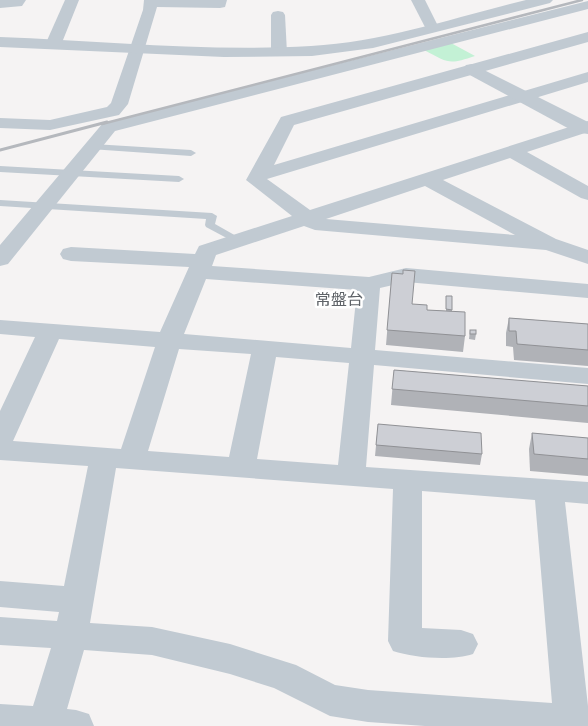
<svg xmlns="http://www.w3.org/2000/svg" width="588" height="726" viewBox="0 0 588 726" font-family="Ubuntu,'Noto Sans JP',sans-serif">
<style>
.green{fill:#c3f1d5}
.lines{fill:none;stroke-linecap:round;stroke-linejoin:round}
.service{fill:#c1cad2;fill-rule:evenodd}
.minor{fill:#c1cad2;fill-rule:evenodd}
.tertiary{fill:#c1cad2;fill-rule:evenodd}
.rail-far1{stroke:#b5b8bd;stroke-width:2.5}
.rail{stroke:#b5b8bd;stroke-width:3}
.wall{fill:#b0b2b7}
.building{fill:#cdcfd5;stroke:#909195}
.labels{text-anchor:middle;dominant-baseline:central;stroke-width:5;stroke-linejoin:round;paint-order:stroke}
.neighbourhood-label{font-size:16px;fill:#5f6368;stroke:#fff}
</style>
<rect width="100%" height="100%" fill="#f5f3f3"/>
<!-- green -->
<path class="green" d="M 451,43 L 475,56 C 448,65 449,63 424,50 Z"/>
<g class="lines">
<!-- service -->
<g class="service">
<polygon points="93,144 191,150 196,153 191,156 90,149 90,145"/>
<polygon points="0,166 179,176 184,179 179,182 0,172"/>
<polygon points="0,200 212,213 217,216 215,224 245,241 240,244 236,243 206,227 205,225 206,219 0,206"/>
</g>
<!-- minor -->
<g class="minor">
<polygon points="0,0 26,0 22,6 0,8"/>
<polygon points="65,0 79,0 61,45 58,48 48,48 45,45"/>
<polygon points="144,0 227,0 225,7 220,8 157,7 128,104 119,115 50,130 0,128 0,118 50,120 107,107 111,103 143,10"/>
<polygon points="411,0 425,0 439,28 437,31 427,31"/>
<polygon points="588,1 588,9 115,131 8,264 0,266 0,245 103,123"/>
<polygon points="278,11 283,12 285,15 287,53 285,56 273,56 271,53 271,15 273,12"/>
<path d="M 588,32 L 588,42 L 294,125 L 274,165 L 588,72 L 588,82 L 267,179 L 310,210 L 588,121 L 588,132 L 527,152 L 588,186 L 588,200 L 581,198 L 510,158 L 443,180 L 556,239 L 588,250 L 588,264 L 546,250 L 315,230 L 304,226 L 216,255 L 212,266 L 369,277 L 406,268 L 588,284 L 588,298 L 406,282 L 380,288 L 375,350 L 588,368 L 588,384 L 374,365 L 366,467 L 588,482 L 588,504 L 565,502 L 588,706 L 588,726 L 425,726 L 368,722 L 330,716 L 274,688 L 230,674 L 152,655 L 84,650 L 67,709 L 76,710 L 89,714 L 94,726 L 0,726 L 0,704 L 33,706 L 51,648 L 0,645 L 0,617 L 57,621 L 59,612 L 0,607 L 0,581 L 64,586 L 88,466 L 0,460 L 0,411 L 35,337 L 0,334 L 0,320 L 160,332 L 189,267 L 71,261 L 63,259 L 60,254 L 63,249 L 71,247 L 195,254 L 199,246 L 292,216 L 246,180 L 281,117 ZM 425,186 L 515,235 L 326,219 ZM 206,279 L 357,290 L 351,348 L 184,334 ZM 59,339 L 155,347 L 121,449 L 13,441 ZM 179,349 L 251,354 L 229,457 L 148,451 ZM 276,357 L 349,363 L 338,465 L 257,459 ZM 116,468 L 393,489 L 388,641 L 393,651 C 414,658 452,661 473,654 L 478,644 L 473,634 L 461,630 L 422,628 L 422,491 L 535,500 L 552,703 L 368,690 L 335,685 L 296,665 L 230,644 L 152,627 L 90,623 Z"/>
</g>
<!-- tertiary -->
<g class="tertiary">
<path d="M 526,0 L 553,0 L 550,3 L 373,48 L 312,56 L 224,57 L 0,47 L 0,37 C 102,41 209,52 311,46 C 384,42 456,17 526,0 Z"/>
<polygon points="472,64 588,122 588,134 575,132 466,73 463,69 466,65"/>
</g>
<!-- rail-far1 -->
<polyline class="rail-far1" points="102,124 582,0"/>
<!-- rail -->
<polyline class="rail" points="0,150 107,122"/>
</g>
<!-- wall -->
<g class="wall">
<polygon points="392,273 412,304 427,310 446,311 446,296 452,296 452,311 465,336 463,352 386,345"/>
<polygon points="509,318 588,324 588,366 514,360 513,347 506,346 506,333"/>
<polygon points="470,330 476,334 475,340 469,339"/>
<polygon points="394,370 588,386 588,423 391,405"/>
<polygon points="378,424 482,454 480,465 375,456"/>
<polygon points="532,433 588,438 588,476 530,471 529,449"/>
</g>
<!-- building -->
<g class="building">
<polygon points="403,270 415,271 412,304 427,305 427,310 465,312 465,336 387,330 392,273 403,274"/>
<polygon points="446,296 452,296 452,310 446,309"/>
<polygon points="509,318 588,324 588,350 517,344 516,331 509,331"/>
<rect x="470" y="330" width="6" height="4"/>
<polygon points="394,370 588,386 588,406 392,389"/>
<polygon points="378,424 481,433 482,454 376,445"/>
<polygon points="532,433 588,438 588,459 534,454"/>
</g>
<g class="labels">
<!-- neighbourhood labels -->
<g class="neighbourhood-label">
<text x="339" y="299">常盤台</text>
</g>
</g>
</svg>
